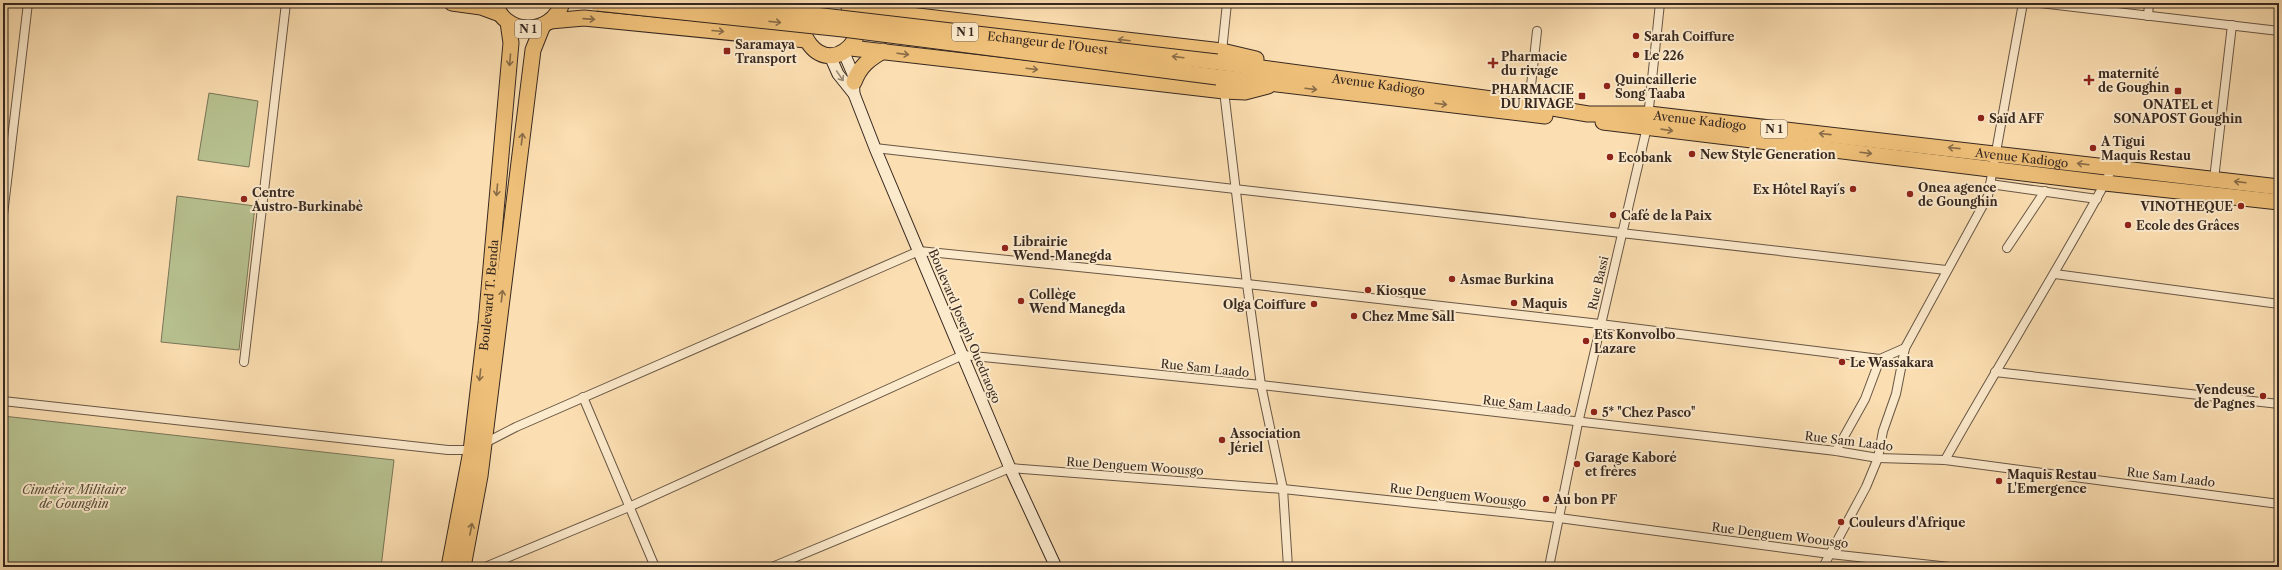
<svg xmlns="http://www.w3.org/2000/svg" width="2282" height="570" viewBox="0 0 2282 570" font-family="'Libre Caslon Text',serif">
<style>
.green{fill:#b8c291;stroke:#787558}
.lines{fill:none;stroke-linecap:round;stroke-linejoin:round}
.street-casing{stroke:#685644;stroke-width:10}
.secondary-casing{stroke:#372820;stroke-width:13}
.highway-casing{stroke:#372820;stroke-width:17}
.street{stroke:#fceacc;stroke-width:8}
.secondary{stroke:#fceacc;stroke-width:11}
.highway{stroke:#eebf78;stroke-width:15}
.highway-bridge-casing{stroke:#372820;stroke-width:17;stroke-linecap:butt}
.highway-bridge{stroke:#eebf78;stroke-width:15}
.oneway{stroke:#896c48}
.oneway2{stroke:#9a8976}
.poi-dot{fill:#8f2418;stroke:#fceacc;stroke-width:1.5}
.labels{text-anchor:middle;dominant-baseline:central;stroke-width:4;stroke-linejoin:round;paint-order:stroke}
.shield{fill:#fceacc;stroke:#726254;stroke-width:1}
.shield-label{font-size:11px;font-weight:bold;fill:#372820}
.poi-label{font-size:12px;font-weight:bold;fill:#372820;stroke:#fceacc;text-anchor:start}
.street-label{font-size:12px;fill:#372820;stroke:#fceacc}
.park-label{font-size:12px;font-style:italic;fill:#574e3c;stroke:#fceacc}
</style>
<rect width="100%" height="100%" fill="#fbdeb1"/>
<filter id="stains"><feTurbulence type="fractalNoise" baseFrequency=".005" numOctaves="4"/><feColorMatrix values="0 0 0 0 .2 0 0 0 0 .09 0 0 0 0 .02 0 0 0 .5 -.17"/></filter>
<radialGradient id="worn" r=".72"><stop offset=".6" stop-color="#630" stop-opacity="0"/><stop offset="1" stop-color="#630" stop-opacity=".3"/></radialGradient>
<!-- green -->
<g class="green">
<polygon points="209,93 258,101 249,167 198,160"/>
<polygon points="177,196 255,206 239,350 161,342"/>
<polygon points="3,416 394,460 381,567 3,567"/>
</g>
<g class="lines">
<!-- street casing -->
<g class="street-casing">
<g id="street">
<polyline points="2040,3 2279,31"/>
<polyline points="2148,16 2149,3"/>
<polyline points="1222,51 1227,3"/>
<polyline points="1224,91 1247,284 1261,385 1283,489 1288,567"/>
<polyline points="1529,104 1537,31"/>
<polyline points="875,148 1946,270"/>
<polyline points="2214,179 2232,25"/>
<polyline points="1990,184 2097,199"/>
<polyline points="3,215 28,3"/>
<polyline points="2007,248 2045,191"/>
<polyline points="2055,274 2279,304"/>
<polyline points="244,362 286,3"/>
<polyline points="1995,372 2279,404"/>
<polyline points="583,397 655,567"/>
<polyline points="3,401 448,450 473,450"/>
<polyline points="483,444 516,427 919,251 1247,284 1600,324 1880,359"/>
<polyline points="1836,451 1865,399 1880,359 1905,348"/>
<path d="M 1945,460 C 1997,367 2054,277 2105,183 L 2112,168"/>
<polyline points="485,567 629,507 963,355 1261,385 1836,451 1878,458 1945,460 2279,504"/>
<polyline points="772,567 1010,468 1283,489 1424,504 1559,518 1830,554 1950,567"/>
<polyline points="1052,567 1071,567"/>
<polyline points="1549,567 1578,423 1647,127 1660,3"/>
<polyline points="1823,567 1866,487 1878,458 1883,431 1896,394 1905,348 1988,196 2023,3"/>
</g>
</g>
<!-- secondary casing -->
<g class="secondary-casing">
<g id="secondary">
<polyline points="844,53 853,74 854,94 875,148 1010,468 1056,567"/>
<polyline points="830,56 838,74 854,94"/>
</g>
</g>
<!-- highway casing -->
<g class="highway-casing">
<g id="highway">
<polyline points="452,3 481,7 500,14"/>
<path d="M 495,3 C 505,37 552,36 562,3"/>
<polyline points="787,3 814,7"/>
<path d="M 821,3 C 778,21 824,85 855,40"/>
<polyline points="849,8 1222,51 1256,59"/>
<polyline points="550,21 584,18 806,40"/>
<polyline points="851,48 1224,91 1245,92 1268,86"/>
<path id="s1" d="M 1217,62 L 1529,104 L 1588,114 L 1649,114 L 2279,187"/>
<polyline points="1217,77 1545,116"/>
<path d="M 854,82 C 860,66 868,60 883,51"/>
<polyline points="1603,122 2105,183 2279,202"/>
<path id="s2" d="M 449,567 L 471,451 L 486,323 L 511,43 L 508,22"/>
<polyline points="463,567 480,476 533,50 543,25"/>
</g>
</g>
<!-- street -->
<use href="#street" class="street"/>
<!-- secondary -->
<use href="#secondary" class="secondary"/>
<!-- highway -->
<use href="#highway" class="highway"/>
<!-- highway-bridge casing -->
<g class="highway-bridge-casing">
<g id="highway-bridge">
<polyline points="597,3 843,29 1217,77"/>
<path id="s3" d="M 712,3 L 1217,62"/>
</g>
</g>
<!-- highway-bridge -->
<use href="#highway-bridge" class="highway-bridge"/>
</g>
<!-- one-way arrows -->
<defs><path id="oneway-shaft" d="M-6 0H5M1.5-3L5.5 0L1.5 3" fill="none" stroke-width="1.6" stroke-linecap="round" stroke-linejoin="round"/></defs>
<g class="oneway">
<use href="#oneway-shaft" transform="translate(589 19) rotate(4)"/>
<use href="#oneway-shaft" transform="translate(775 22) rotate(6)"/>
<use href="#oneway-shaft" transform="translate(718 31) rotate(5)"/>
<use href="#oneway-shaft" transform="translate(1124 40) rotate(-173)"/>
<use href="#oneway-shaft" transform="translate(903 54) rotate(7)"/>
<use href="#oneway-shaft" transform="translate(1178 57) rotate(-173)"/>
<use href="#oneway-shaft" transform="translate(510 60) rotate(95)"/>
<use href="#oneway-shaft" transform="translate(1032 69) rotate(7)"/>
<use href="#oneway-shaft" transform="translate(1311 89) rotate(7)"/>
<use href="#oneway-shaft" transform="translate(1441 104) rotate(7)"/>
<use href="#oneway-shaft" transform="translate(1667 130) rotate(8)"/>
<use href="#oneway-shaft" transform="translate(1825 134) rotate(-174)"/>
<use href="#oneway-shaft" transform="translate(522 139) rotate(-83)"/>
<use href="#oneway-shaft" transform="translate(1954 148) rotate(-174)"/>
<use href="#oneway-shaft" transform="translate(1866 153) rotate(7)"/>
<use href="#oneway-shaft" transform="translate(2083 164) rotate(-173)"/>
<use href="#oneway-shaft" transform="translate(2240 182) rotate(-173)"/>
<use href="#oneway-shaft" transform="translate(497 190) rotate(95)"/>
<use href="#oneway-shaft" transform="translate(502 296) rotate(-83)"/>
<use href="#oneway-shaft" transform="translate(480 375) rotate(96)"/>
<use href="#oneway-shaft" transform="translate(471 529) rotate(-79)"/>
</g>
<use class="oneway2" href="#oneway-shaft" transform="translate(840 76) rotate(56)"/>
<!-- markers -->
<g class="poi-dot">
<circle cx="1636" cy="36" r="4"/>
<rect x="723" y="47" width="8" height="8" rx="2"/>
<circle cx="1636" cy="55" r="4"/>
<path d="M1491 57h4v4h4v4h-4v4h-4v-4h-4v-4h4z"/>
<path d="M2087 74h4v4h4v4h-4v4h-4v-4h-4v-4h4z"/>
<circle cx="1607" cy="86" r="4"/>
<rect x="2174" y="87" width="8" height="8" rx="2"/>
<rect x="1578" y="92" width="8" height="8" rx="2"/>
<circle cx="1981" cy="118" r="4"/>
<circle cx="2093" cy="148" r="4"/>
<circle cx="1692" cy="154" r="4"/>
<circle cx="1610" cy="157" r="4"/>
<circle cx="1853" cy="189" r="4"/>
<circle cx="1910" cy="194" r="4"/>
<circle cx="244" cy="199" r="4"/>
<circle cx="2241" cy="206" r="4"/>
<circle cx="1613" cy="215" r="4"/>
<circle cx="2128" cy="225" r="4"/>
<circle cx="1005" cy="248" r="4"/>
<circle cx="1452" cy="279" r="4"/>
<circle cx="1368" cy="290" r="4"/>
<circle cx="1021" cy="301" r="4"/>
<circle cx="1514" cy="303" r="4"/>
<circle cx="1314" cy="304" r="4"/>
<circle cx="1354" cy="316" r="4"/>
<circle cx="1586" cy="341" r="4"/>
<circle cx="1842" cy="362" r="4"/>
<circle cx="2263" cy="396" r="4"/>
<circle cx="1594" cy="412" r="4"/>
<circle cx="1222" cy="440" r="4"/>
<circle cx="1577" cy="464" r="4"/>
<circle cx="1999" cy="481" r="4"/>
<circle cx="1546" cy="499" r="4"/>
<circle cx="1841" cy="522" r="4"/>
</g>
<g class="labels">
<!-- shield labels -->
<g class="shield">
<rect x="515" y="20" width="26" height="18" rx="3"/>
<rect x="952" y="23" width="26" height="18" rx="3"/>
<rect x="1761" y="120" width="26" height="18" rx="3"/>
</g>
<g class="shield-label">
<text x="528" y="29">N 1</text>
<text x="965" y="32">N 1</text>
<text x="1774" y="129">N 1</text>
</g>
<!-- poi labels -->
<g class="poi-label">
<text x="1644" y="36">Sarah Coiffure</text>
<text x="735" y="44">Saramaya<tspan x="735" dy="14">Transport</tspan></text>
<text x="1644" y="55">Le 226</text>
<text x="1501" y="56">Pharmacie<tspan x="1501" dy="14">du rivage</tspan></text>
<text x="2098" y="73">maternité<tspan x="2098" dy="14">de Goughin</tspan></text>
<text x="1615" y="79">Quincaillerie<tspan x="1615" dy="14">Song Taaba</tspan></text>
<text x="1574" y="89" text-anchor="end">PHARMACIE<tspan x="1574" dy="14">DU RIVAGE</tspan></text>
<text x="2178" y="104" text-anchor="middle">ONATEL et<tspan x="2178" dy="14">SONAPOST Goughin</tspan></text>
<text x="1989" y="118">Saïd AFF</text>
<text x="2101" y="141">A Tigui<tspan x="2101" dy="14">Maquis Restau</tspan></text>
<text x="1700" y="154">New Style Generation</text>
<text x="1618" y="157">Ecobank</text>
<text x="1918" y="187">Onea agence<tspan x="1918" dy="14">de Gounghin</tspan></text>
<text x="1845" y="189" text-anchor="end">Ex Hôtel Rayi´s</text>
<text x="252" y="192">Centre<tspan x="252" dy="14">Austro-Burkinabè</tspan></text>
<text x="2233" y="206" text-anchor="end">VINOTHEQUE</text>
<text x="1621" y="215">Café de la Paix</text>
<text x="2136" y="225">Ecole des Grâces</text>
<text x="1013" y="241">Librairie<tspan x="1013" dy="14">Wend-Manegda</tspan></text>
<text x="1460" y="279">Asmae Burkina</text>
<text x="1376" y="290">Kiosque</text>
<text x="1029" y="294">Collège<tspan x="1029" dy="14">Wend Manegda</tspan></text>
<text x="1522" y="303">Maquis</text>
<text x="1306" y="304" text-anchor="end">Olga Coiffure</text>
<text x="1362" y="316">Chez Mme Sall</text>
<text x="1594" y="334">Ets Konvolbo<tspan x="1594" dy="14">Lazare</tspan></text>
<text x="1850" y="362">Le Wassakara</text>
<text x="2255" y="389" text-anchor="end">Vendeuse<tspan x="2255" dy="14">de Pagnes</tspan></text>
<text x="1602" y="412">5* "Chez Pasco"</text>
<text x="1230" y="433">Association<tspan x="1230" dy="14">Jériel</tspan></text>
<text x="1585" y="457">Garage Kaboré<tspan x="1585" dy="14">et frères</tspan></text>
<text x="2007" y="474">Maquis Restau<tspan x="2007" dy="14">L'Emergence</tspan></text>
<text x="1554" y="499">Au bon PF</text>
<text x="1849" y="522">Couleurs d'Afrique</text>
</g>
<!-- street labels -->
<g class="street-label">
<text stroke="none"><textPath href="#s3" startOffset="338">Echangeur de l'Ouest</textPath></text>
<text stroke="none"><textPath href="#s1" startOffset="163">Avenue Kadiogo</textPath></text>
<text stroke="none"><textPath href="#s1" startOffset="487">Avenue Kadiogo</textPath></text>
<text stroke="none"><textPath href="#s1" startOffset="811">Avenue Kadiogo</textPath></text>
<text transform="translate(1598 283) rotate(-77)">Rue Bassi</text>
<text stroke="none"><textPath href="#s2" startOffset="275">Boulevard T. Benda</textPath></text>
<text transform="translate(965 326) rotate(67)">Boulevard Joseph Ouedraogo</text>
<text transform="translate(1205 368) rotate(6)">Rue Sam Laado</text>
<text transform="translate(1527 405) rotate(7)">Rue Sam Laado</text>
<text transform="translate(1849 441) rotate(7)">Rue Sam Laado</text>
<text transform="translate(1135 466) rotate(4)">Rue Denguem Woousgo</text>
<text transform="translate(2171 477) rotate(7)">Rue Sam Laado</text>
<text transform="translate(1458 495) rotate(6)">Rue Denguem Woousgo</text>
<text transform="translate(1780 535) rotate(7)">Rue Denguem Woousgo</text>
</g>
<!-- park labels -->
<g class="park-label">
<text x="74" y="489">Cimetière Militaire<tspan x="74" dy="14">de Gounghin</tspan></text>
</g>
</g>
<!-- margin -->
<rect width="2282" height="570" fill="none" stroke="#fbdeb1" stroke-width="16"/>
<rect x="4" y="4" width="2274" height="562" fill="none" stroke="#372820" stroke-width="2"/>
<rect x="8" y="8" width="2266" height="554" fill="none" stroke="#372820"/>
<rect width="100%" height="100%" filter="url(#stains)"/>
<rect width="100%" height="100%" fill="url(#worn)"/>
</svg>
